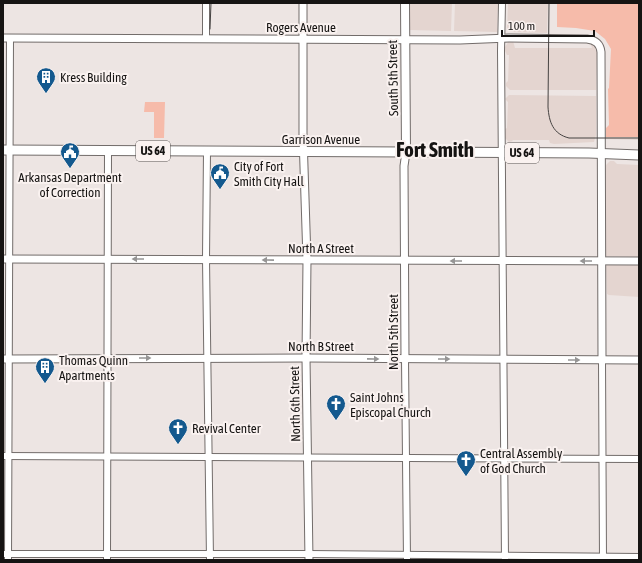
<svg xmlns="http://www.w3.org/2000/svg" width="642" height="563" viewBox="0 0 642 563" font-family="'Asap Condensed',sans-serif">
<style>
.built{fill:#e4d5d0}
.green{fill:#f6bbaa}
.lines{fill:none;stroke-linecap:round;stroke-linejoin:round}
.minor-casing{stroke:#726c6a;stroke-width:8}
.tertiary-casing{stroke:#726c6a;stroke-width:9}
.secondary-casing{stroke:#726c6a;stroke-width:10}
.primary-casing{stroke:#726c6a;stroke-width:11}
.minor{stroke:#fff;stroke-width:6}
.tertiary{stroke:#fff;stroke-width:7}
.secondary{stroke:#fff;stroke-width:8}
.primary{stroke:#fff;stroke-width:9}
.tram{stroke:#454241;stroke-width:1}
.oneway{fill:#969595}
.labels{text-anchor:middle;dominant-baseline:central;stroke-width:4;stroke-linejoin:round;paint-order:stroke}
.shield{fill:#faf2f0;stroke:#5a5755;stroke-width:1}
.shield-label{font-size:12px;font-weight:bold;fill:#161413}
.street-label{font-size:13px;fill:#161413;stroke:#faf2f0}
.poi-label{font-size:13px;fill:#161413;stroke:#faf2f0;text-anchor:start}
.town-label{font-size:21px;font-weight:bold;fill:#161413;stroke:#faf2f0}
</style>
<rect width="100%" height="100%" fill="#ede5e3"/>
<!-- built -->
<g class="built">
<polygon points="409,3 452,3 451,31 410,30"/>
<polygon points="455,3 498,3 497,32 454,31"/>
<polygon points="508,3 548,3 547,33 511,32 507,31"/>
<polygon points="509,41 513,41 515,48 592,48 590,42 596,47 597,51 596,90 510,90 506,86 506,83 508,81 509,55 507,55 505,51 505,47"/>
<polygon points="509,95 596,96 596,135 594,142 554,144 550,143 549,140 512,140 513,141 509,142 505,138 505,129 507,128 508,102 505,99"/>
<polygon points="606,137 639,137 639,140 606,139"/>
<polygon points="610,161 614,161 617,164 639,165 639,257 606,256 605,170 606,165"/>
<polygon points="639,264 639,297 609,295 607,294 606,266 607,265"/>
</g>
<!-- green -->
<g class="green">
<polygon points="557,3 639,3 639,137 606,137 606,128 609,125 608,89 609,88 611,49 605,39 595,31 576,28 557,27"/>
<polygon points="145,102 165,102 164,138 154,138 154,112 144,112"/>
</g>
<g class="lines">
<!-- minor casing -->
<g class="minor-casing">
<g id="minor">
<polyline points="502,3 501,51 505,560"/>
<polyline points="206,38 206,3"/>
<polyline points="207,151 206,259 210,560"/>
<polyline points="405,359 407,560"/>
<polyline points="602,360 603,560"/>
<polyline points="3,456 639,459"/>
<polyline points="3,554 309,554 639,557"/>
<polyline points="8,560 10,38"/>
<polyline points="107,560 108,151"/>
</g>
</g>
<!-- tertiary casing -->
<g class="tertiary-casing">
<g id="tertiary">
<polyline points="303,3 303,136 307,260 306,358 309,560"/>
<path d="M 3,38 L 460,40 L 509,38 L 587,39 C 595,40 600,43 601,52 L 602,360"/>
<polyline points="3,259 639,261"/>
<polyline points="3,359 306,358 639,360"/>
<polyline points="405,359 404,166 406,152"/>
</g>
</g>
<!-- secondary casing -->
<g class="secondary-casing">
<polyline id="secondary" points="405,3 406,152"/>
</g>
<!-- primary casing -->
<g class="primary-casing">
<polyline id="primary" points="3,150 589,153 639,155"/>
</g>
<!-- minor -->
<use href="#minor" class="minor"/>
<!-- tertiary -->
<use href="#tertiary" class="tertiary"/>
<!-- secondary -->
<use href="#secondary" class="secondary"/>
<!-- primary -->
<use href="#primary" class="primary"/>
<!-- tram -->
<g class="tram">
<path d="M 549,3 L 548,107 C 549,122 553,134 569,138 L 639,138"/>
<polyline points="210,29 211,3"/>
</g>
</g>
<!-- one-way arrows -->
<defs><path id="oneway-solid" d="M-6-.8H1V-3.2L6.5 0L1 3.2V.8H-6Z"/></defs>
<g class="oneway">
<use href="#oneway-solid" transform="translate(138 259) rotate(-180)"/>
<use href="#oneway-solid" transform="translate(268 260) rotate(-179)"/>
<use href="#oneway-solid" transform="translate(456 261) rotate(180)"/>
<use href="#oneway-solid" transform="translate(586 261) rotate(-180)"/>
<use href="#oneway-solid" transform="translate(145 358)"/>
<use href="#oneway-solid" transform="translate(373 359) rotate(1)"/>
<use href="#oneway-solid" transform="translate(444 359)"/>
<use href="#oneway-solid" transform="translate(574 360)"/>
</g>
<!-- icons -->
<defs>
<g id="building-pin" transform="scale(1)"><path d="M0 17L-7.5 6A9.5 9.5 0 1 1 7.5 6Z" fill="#14598e" stroke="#faf2f0"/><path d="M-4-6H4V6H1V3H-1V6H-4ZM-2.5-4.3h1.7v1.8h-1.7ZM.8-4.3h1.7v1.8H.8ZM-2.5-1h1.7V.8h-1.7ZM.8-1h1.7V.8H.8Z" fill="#fff"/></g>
<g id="civic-pin" transform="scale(1)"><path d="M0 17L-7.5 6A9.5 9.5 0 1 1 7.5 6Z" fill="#14598e" stroke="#faf2f0"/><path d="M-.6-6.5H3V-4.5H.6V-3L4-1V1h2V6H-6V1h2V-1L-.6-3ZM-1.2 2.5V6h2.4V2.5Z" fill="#fff"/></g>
<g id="church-pin" transform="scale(1)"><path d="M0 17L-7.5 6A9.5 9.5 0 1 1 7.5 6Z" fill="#14598e" stroke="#faf2f0"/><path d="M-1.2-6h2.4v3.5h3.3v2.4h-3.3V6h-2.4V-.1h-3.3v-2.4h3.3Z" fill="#fff"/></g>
</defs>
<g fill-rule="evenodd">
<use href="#building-pin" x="46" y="77"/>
<use href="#civic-pin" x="70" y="152"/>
<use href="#civic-pin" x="220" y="173"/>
<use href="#building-pin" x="45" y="367"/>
<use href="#church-pin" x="336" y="404"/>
<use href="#church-pin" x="178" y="428"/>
<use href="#church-pin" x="466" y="460"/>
</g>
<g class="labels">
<!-- shield labels -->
<g class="shield">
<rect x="136" y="141" width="34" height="20" rx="3"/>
<rect x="505" y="143" width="34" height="20" rx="3"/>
</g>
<g class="shield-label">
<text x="153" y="151">US 64</text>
<text x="522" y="153">US 64</text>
</g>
<!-- street labels -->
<g class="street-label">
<text x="301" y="27">Rogers Avenue</text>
<text transform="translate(393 78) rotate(-91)">South 5th Street</text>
<text x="321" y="139">Garrison Avenue</text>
<text x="321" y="248">North A Street</text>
<text transform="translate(393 332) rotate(-90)">North 5th Street</text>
<text x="321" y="346">North B Street</text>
<text transform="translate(295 404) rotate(-91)">North 6th Street</text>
</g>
<!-- poi labels -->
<g class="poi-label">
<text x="60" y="77">Kress Building</text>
<text x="234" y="166">City of Fort<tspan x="234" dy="15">Smith City Hall</tspan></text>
<text x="70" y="177" text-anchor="middle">Arkansas Department<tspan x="70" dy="15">of Correction</tspan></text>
<text x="59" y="360">Thomas Quinn<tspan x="59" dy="15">Apartments</tspan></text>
<text x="350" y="397">Saint Johns<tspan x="350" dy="15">Episcopal Church</tspan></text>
<text x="192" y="428">Revival Center</text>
<text x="480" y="453">Central Assembly<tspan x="480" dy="15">of God Church</tspan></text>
</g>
<!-- town labels -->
<g class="town-label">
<text x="435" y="149">Fort Smith</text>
</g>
</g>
<!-- border -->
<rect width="642" height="563" fill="none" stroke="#161413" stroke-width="8"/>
<!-- scale -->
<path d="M502 30v6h92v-6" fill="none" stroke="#161413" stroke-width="2"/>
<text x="508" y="30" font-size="12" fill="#161413" stroke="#faf2f0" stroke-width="3" paint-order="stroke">100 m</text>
</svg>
